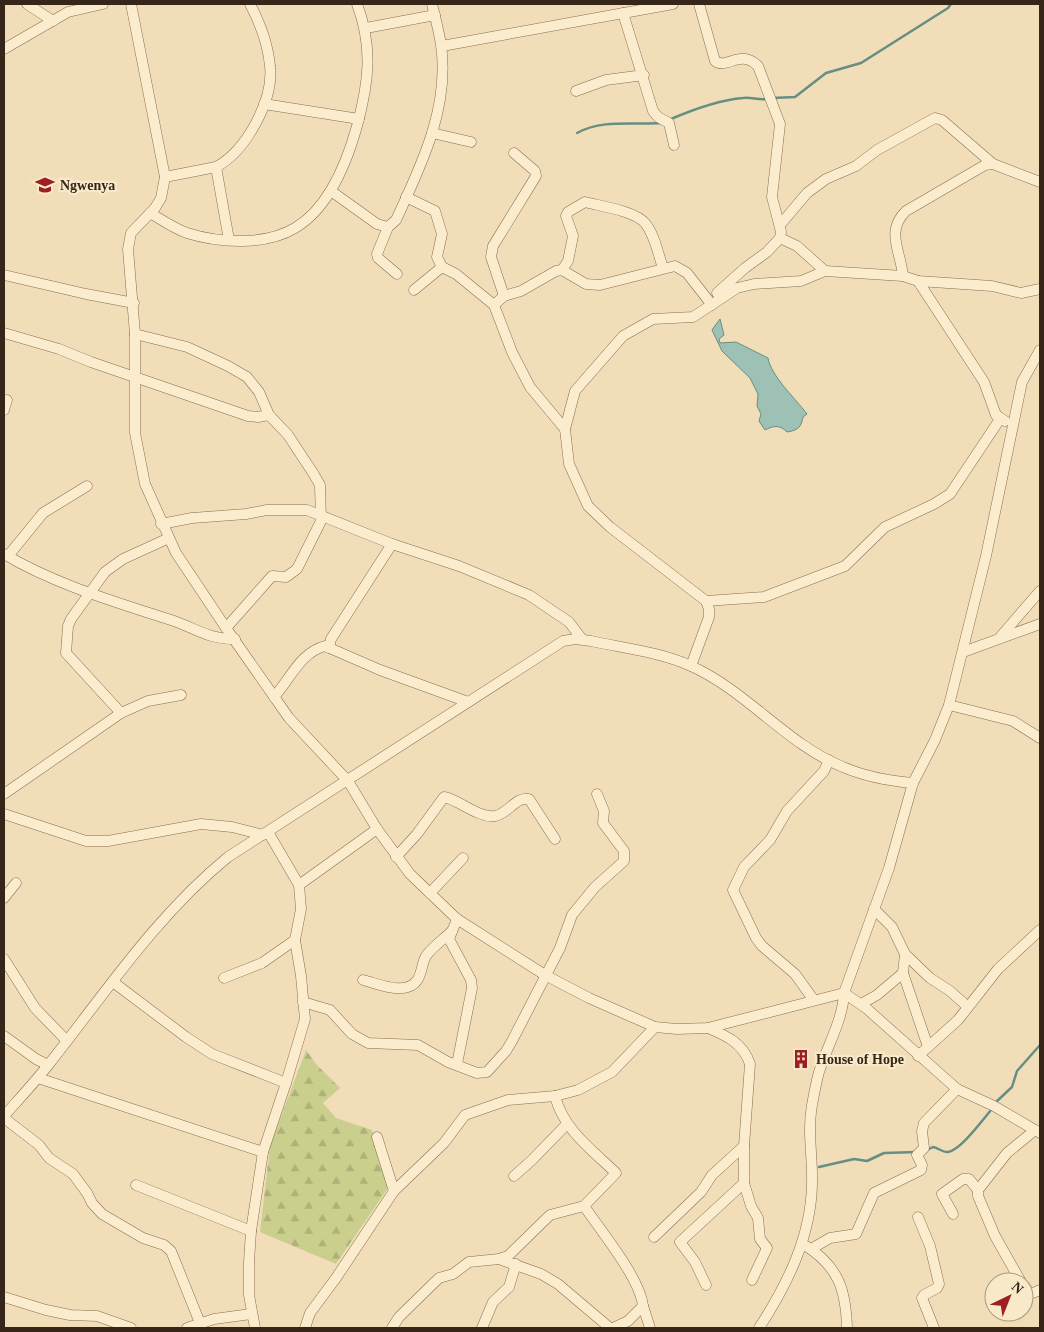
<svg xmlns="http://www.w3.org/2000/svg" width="1044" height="1332" viewBox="0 0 1044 1332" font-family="'Times New Roman',serif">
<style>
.forest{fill:url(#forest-firs)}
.water{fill:#9ec1b5;stroke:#668e83}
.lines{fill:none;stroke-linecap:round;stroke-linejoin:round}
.stream{stroke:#668e83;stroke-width:2.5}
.minor-casing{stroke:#886d53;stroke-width:11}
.minor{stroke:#fbeccd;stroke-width:10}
.labels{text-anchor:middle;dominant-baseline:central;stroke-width:4.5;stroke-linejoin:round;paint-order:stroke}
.poi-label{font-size:14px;font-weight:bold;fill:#362619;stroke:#f8e9c9;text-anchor:start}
</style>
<defs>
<pattern id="forest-firs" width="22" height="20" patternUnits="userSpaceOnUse" patternTransform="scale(1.25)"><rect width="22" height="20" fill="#cacf8d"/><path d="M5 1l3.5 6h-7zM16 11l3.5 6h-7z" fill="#aeb279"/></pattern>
</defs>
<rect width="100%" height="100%" fill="#f1deb9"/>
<!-- forest -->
<polygon class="forest" points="306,1050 316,1064 340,1088 323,1103 336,1118 372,1130 388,1188 336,1264 260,1232 270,1146"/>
<!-- water -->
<path class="water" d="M 720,319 L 724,335 L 719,339 L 720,343 L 736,342 L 768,358 C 771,376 795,398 807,414 L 803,417 C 801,427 799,430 787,432 C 779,424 773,426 765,430 L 759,421 L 761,414 L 757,406 L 758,394 L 750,378 L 722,351 L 712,330 Z"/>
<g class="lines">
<!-- stream -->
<g class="stream">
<polyline points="772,98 795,97 826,73 861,63 948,8 951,4"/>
<path d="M 671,119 C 692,110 719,100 743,98 C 751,97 758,100 766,99"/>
<path d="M 577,133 C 602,119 633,125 661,123"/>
<polyline points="996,1102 1012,1087 1017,1071 1040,1045"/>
<path d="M 927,1150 L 933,1147 C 939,1148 943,1153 948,1152 C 961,1150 983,1119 992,1109"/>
<polyline points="819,1167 854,1159 867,1161 884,1153 917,1152"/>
</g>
<!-- minor casing -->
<g class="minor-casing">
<g id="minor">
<polyline points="27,4 53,21"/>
<polyline points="131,4 165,177 161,198 155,208 131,233 128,249 135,334 135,433 145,484 176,553 226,628 289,718 348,781 377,829 410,874 457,919 545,975 589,998 655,1027 677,1029 708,1028 844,993 866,1008 957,1089 994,1106 1040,1133"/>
<path d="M 699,4 L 715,61 C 727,70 740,48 758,66 L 780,124 L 772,197 L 781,232 L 780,238 L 767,252 L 745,268 L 717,293"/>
<polyline points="623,13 653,111 658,117 669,123 674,145"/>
<polyline points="366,28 435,15"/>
<polyline points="442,46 673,4"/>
<polyline points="4,49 68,12 103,4"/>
<polyline points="576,91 606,80 644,75"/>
<polyline points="264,104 359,119"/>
<polyline points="432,133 471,142"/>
<polyline points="216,167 229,240"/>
<path d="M 165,177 L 216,167 C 246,151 274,100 270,66 C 268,44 260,23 250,4"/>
<path d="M 331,191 L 377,224 L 388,227 L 396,220 C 421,166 450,107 441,45 C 439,31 435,17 432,4"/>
<polyline points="406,197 435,211 442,234 437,257 442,267"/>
<path d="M 150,213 C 162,220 175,229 187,233 C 219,243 265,246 295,228 C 329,208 347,162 357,126 C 369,82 373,47 357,4"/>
<polyline points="780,225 807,193 826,179 856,166 877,150 935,118 942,120 993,164"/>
<polyline points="388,227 377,254 378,258 397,274"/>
<polyline points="780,238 797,246 825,271"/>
<path d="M 562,270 L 568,261 L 573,236 L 566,216 L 568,212 L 585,202 C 600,206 635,211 645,223 C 655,235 658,254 663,268"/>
<polyline points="4,275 86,294 134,303"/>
<path d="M 903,276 C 901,252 885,231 906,211 L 985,165 L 993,164 L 1040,182"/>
<polyline points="918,281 984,382 996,415 1005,421"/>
<polyline points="414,290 442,267 456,274 494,305 512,352 530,387 565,429"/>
<polyline points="504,296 491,257 493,246 536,176 535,171 514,153"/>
<polyline points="494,305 504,296 521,291 556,271 562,270 586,284 600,285 675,266 687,273 712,305"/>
<polyline points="4,333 59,349 91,362 248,416 258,417 269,415"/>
<polyline points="135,334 187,347 228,366 247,377 259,392 269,415 288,435 313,473 320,485 321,521 297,569 286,577 272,576 226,628"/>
<polyline points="4,410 7,400"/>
<polyline points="161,524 192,518 246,514 267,510 307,510 392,544 459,566 529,595 569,622 582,639"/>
<path d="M 4,554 C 56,585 116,602 174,621 C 197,629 208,639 235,639"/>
<polyline points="8,556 43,513 87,486"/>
<polyline points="706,601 764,597 845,566 885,527 934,504 950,494 1000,419"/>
<polyline points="1001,636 1040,591"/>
<polyline points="329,648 331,639 392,544"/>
<polyline points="963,652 1040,624"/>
<polyline points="691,666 709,617 709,609 706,601 610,527 588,506 569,464 565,429 575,391 623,336 653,319 693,317 737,288 754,284 801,281 825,271 903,276 918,281 992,286 1021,293 1040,289"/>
<path d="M 274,697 C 290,679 301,652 325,646 L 380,670 L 468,702"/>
<polyline points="949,705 1013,721 1040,738"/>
<polyline points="121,713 66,653 68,626 71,619 105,572 123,559 169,538"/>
<polyline points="4,794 121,713 148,701 181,695"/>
<polyline points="4,814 86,841 108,841 201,824 232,827 263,835"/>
<path d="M 396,857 L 417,834 L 444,797 C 460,800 477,818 495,816 C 508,814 516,796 529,799 L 555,839"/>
<polyline points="299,885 377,829"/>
<polyline points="430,893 463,858"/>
<polyline points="4,898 16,883"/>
<polyline points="874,909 892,927 905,954 930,978 950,991 968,1007"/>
<polyline points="905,954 903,973 928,1047"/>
<polyline points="4,959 35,1008 67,1041"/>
<polyline points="224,978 262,963 295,940"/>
<path d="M 363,980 C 379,984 407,997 418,979 C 422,972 422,963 426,956 C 432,947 444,939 452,931"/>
<polyline points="113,982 186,1037 212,1054 286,1083"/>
<polyline points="813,999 795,974 762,946 756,938 733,890 744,867 770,840 787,811 824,771 829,760"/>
<polyline points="303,1002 330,1010 352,1034 368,1043 418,1045 448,1062 477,1073 487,1072 506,1051 512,1041 560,948 572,915 595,887 624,861 624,851 603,823 604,811 597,794"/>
<polyline points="861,1004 877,995 903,973"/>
<polyline points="4,1036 36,1059 48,1065"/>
<polyline points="918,1056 958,1020 998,969 1040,930"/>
<polyline points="457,1064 472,988 471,980 449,939 457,919"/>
<polyline points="38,1078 263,1152"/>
<path d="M 4,1116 C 19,1099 35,1082 49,1064 C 106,992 157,915 228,857 L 563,641 L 575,639 L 591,641 C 623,648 660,652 691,666 C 747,691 786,744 843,767 C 866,777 889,781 913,783"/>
<polyline points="4,1118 39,1145 49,1158 73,1174 87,1193 92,1203 102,1214 143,1238 164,1245 171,1251 200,1323"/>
<polyline points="377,1137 394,1191"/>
<polyline points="514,1176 531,1161 566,1125"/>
<polyline points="744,1183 751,1206 758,1218 760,1239 767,1248 752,1280"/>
<polyline points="136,1185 251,1231"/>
<path d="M 584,1206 C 601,1231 640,1278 643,1306 L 628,1321 L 613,1328"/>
<polyline points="953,1214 942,1194 963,1179 969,1179 978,1190"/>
<polyline points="918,1217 930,1246 939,1284 937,1288 924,1295 922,1298 934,1328"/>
<polyline points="654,1237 701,1192 712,1175 744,1146"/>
<path d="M 806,1246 C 839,1267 846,1291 847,1328"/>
<polyline points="811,1249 830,1238 856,1234 874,1193 921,1170 922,1165 917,1155 924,1148 922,1131 924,1123 957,1089"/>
<polyline points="499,1259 541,1274 558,1284 610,1328"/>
<polyline points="1021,1282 995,1236 978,1196 978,1190 1007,1153 1035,1130"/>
<path d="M 706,1285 L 695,1262 L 680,1242 L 744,1183 L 744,1146 L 750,1064 C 743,1043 727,1036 708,1028"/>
<polyline points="1024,1286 1029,1292 1033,1293 1040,1290"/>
<polyline points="4,1297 46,1310 70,1315 97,1316 131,1328"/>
<polyline points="643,1306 650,1328"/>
<polyline points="187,1328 214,1319 251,1314"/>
<polyline points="255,1328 249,1295 249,1262 251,1231 263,1152 286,1083 305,1019 301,976 295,940 301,909 299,885 268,832"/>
<polyline points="305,1328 310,1313 336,1278 394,1191 444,1143 465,1115 508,1100 555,1096 578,1090 612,1072 655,1027"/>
<path d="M 392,1328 L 399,1317 L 439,1278 L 453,1274 L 469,1262 L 499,1259 L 508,1256 L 550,1215 L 584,1206 L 616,1173 C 592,1150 563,1129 555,1096"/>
<polyline points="482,1328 493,1302 509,1287 516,1264"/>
<path d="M 759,1328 C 787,1285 811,1237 812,1184 C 813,1158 807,1132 812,1105 C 814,1094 816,1083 819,1072 C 827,1046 843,1020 844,993 L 889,868 L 913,783 L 935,740 L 949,705 L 986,556 L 1022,382 L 1040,350"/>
</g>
</g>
<!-- minor -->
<use href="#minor" class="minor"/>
</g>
<!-- icons -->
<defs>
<g id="school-bare" transform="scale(1.5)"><path d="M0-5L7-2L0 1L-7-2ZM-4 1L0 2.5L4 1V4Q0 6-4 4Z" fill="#9c1f24" stroke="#f8e9c9" stroke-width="2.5" paint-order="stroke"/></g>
<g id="building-bare" transform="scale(1.5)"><path d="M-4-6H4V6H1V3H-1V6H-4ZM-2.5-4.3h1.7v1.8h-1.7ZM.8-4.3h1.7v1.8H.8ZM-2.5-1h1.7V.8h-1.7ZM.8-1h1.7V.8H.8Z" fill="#9c1f24" stroke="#f8e9c9" stroke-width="2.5" paint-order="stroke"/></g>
</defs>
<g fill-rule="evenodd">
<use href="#school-bare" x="45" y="185"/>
<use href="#building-bare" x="801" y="1059"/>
</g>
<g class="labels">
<!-- poi labels -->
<g class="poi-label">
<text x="60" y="185">Ngwenya</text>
<text x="816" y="1059">House of Hope</text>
</g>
</g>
<!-- border -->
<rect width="1044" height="1332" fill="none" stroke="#362619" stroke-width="10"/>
<!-- north arrow -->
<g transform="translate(1009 1297) rotate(43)"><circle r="24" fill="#f8e9c9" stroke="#aa9b83"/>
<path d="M0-4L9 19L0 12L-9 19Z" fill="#9c1f24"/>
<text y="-8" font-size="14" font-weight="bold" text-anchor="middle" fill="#362619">N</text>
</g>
</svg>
